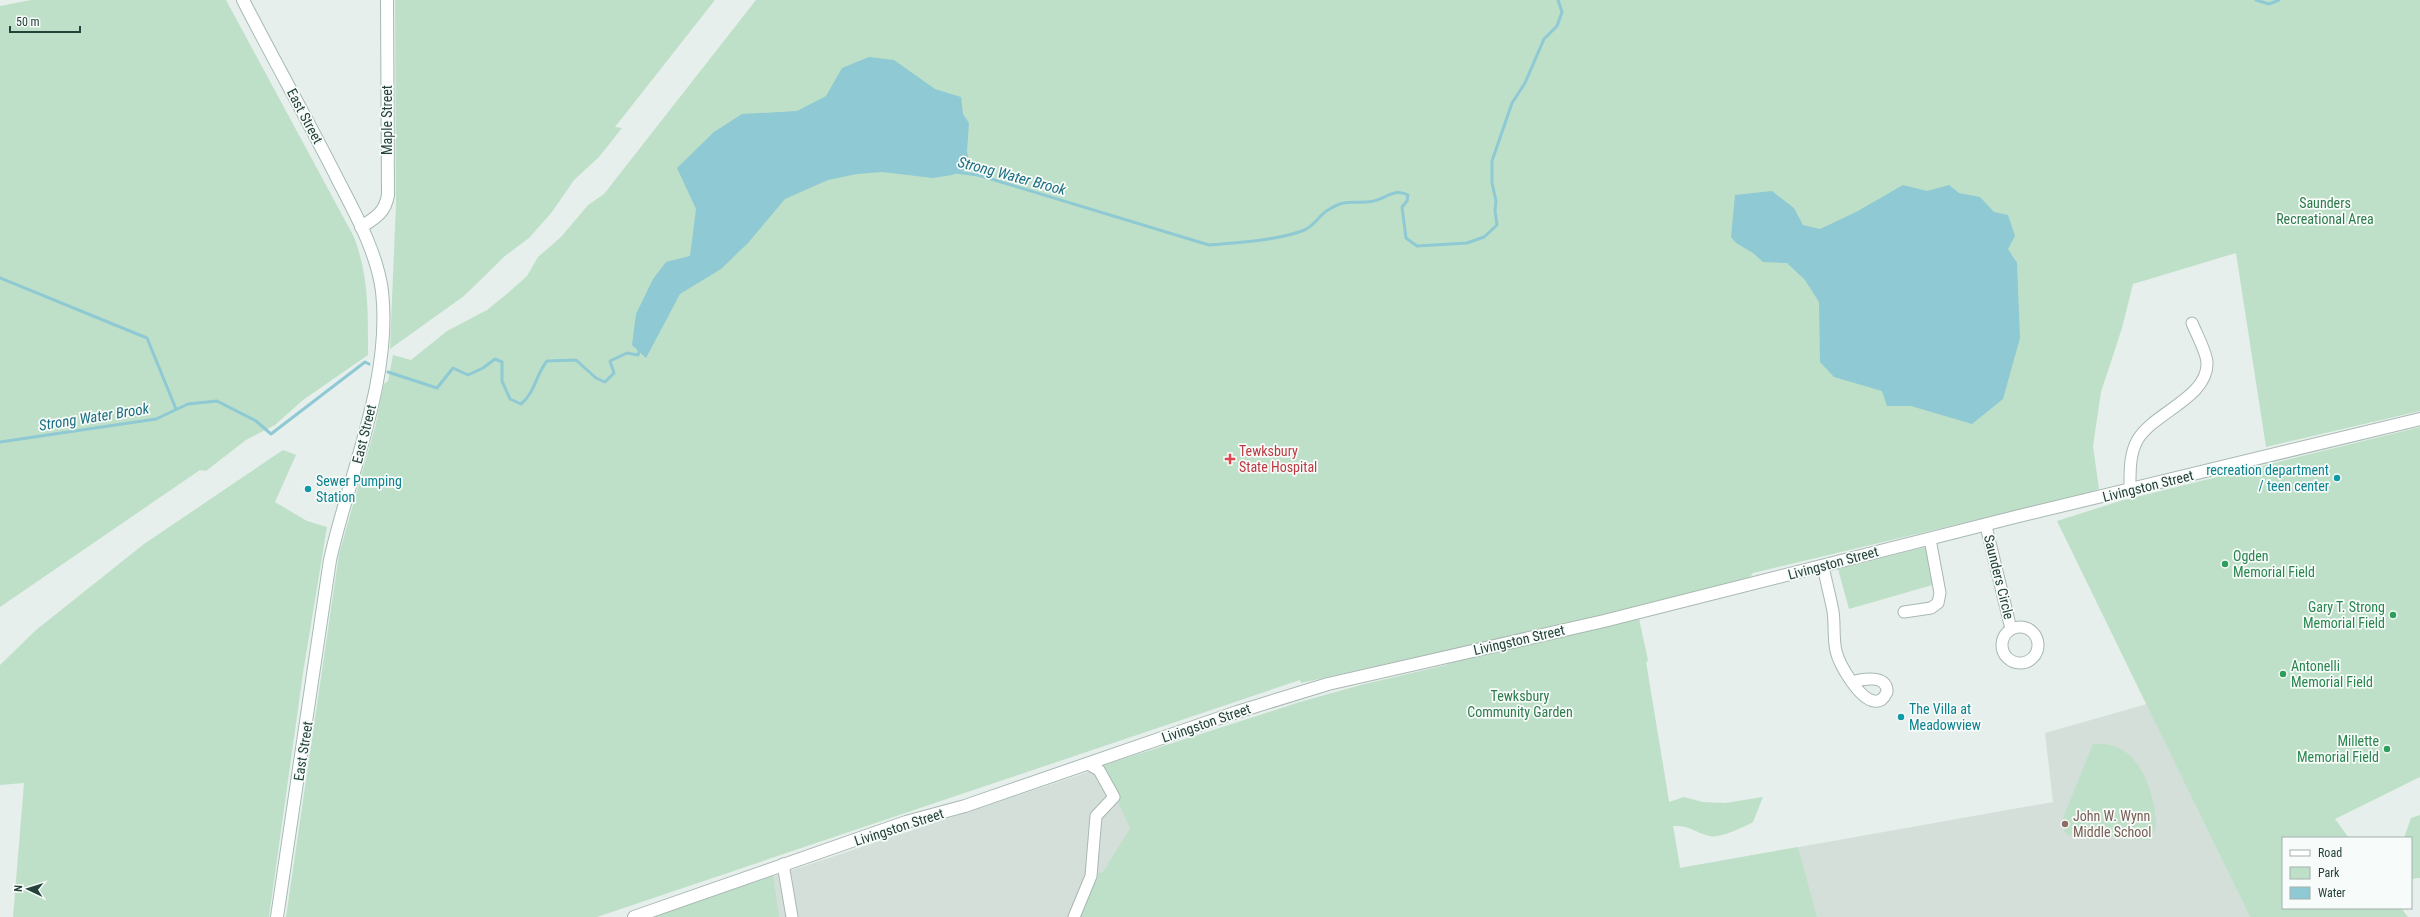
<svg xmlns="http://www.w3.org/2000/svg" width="2420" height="917" viewBox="0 0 2420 917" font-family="'Roboto Condensed',sans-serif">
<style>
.built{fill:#d4dfda}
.green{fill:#bfe0c8}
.water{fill:#8ec9d4}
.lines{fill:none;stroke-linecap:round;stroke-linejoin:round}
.stream{stroke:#8ec9d4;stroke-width:3}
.minor-casing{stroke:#a8b8b2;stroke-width:13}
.tertiary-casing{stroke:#a8b8b2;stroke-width:14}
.secondary-casing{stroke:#a4bbb3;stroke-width:14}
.minor{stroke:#fff;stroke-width:11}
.tertiary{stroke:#fff;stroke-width:12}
.secondary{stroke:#fff;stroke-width:12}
.health-dot{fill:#e0444e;stroke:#f7fbf9;stroke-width:1.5}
.culture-dot{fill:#0f9aa8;stroke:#f7fbf9;stroke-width:1.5}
.leisure-dot{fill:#2e9e5b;stroke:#f7fbf9;stroke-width:1.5}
.education-dot{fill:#8d6e63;stroke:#f7fbf9;stroke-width:1.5}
.labels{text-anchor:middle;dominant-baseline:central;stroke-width:3.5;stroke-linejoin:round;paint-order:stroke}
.street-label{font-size:14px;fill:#24423a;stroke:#f7fbf9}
.park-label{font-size:14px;fill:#2d7a4b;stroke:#f7fbf9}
.health-label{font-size:14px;fill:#be3a42;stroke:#f7fbf9;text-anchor:start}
.culture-label{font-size:14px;fill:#0d838f;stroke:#f7fbf9;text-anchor:start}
.leisure-label{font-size:14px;fill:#27864d;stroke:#f7fbf9;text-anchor:start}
.education-label{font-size:14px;fill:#785e54;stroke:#f7fbf9;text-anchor:start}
.water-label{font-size:15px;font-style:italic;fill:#1c6f80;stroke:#f7fbf9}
</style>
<rect width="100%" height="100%" fill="#e6efeb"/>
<!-- built -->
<polygon class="built" points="1639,619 1680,868 2053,802 2045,733 2147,704 2250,917 650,917 1300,702 1361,685"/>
<!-- green -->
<g class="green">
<path d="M 31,0 L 226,0 L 354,237 C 369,276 368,314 368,355 L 303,400 L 275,425 L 246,440 L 206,471 L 200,470 L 0,607 L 0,6 Z"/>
<polygon points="395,0 715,0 615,127 622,128 599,157 574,180 552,212 529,238 505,256 464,296 390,349 396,203"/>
<polygon points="756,0 2420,0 2420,411 2266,447 2236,253 2133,284 2122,328 2101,392 2093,446 2099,489 2085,494 1753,573 1748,580 1699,593 1301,683 1300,680 597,917 286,917 339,554 375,427 384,384 388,381 393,355 411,360 447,331 487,310 508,293 527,276 538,257 561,237 588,205 604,194"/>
<polygon points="2420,427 2420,777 2335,819 2349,838 2283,838 2283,908 2401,908 2408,917 2250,917 2057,521 2120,501"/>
<polygon points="283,450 296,455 275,502 307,521 327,527 303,673 269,917 13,917 24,783 0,785 0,665 36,630 144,544"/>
<polygon points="1926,547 1936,584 1849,609 1838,569"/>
<path d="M 1639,619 L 1648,660 L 1646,663 L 1669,802 L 1684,797 L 1703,802 L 1725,803 L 1763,797 L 1753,822 C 1744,827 1719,839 1709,836 C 1694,832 1690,825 1673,826 L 1680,868 L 1798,847 L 1817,917 L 1077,917 L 1098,873 L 1103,872 L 1130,828 L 1101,766 L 1300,702 L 1361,685 L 1447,665 L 1446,662 Z"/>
<path d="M 2093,744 C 2108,743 2124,747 2134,760 C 2147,774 2157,807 2156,826 C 2155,831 2152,836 2150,840 L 2068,835 C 2062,830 2062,825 2063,818 Z"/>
<polygon points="2420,815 2420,878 2411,879 2411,838 2404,838 2411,818"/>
<polygon points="773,875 779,917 650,917"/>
</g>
<!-- water -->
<g class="water">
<polygon points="869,57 894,60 935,89 961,97 963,114 969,123 967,151 970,168 952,175 933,178 882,172 857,174 828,180 785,199 748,243 721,269 680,294 646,358 632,345 636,314 653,279 666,262 690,256 696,209 677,168 714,132 742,114 797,111 826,96 842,68"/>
<polygon points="1903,185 1927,191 1949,185 1959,193 1980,197 1994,212 2008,215 2015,236 2008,249 2017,263 2020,338 2003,399 1972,424 1911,406 1887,406 1882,391 1834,377 1820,362 1819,302 1805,280 1787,263 1763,262 1753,253 1736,243 1731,237 1735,195 1772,191 1794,208 1803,225 1820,229 1856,212"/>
</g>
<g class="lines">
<!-- stream -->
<g class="stream">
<polyline points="2256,0 2269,4 2279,0"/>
<path d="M 956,172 L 978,175 L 1209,245 C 1240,242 1273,241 1302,231 C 1314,227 1318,216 1328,210 C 1348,197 1354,205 1374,201 C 1387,198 1394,188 1408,195 L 1407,201 L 1402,207 L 1406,238 L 1417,246 L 1467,243 L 1484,237 L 1497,225 L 1495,211 L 1496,201 L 1492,183 L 1492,161 L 1512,103 L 1525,83 L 1544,39 L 1557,26 L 1562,12 L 1558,0"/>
<polyline points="0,278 147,338 176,409"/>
<path d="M 388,372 L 437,388 L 453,368 L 468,375 L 483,368 L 495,359 L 502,362 L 502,381 L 510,399 L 521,404 C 535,393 536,374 547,361 L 576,360 L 596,378 L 605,382 L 614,373 L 610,361 L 627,353 L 638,355 L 640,348"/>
<polyline points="0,442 156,419 188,404 217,401 256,421 271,434 365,362 369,364"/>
</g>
<!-- minor casing -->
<g class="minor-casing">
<g id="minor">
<path d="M 2130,490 C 2130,474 2129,454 2138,439 C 2155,412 2208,397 2207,363 C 2207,353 2196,333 2192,323"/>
<polyline points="1986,526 2011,629"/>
<path d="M 1823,566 C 1826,581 1830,596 1833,611 C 1835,624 1833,638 1836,651 C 1839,664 1859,699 1874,701 C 1881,702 1884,698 1887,692 C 1888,674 1862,679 1852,682"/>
<polyline points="1904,612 1931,608 1938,603 1940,593 1930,539"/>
<circle cx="2020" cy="645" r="18"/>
<polyline points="783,864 792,917"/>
<polyline points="1074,917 1091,876 1096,816 1114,797 1099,770 1088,764"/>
</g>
</g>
<!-- tertiary casing -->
<g class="tertiary-casing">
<g id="tertiary">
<path d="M 361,227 C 375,218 385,213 388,195 L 387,0"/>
<polyline points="634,917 906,822 965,806 1237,712 1328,684 1604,621 2015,517 2420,419"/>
</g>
</g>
<!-- secondary casing -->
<g class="secondary-casing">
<path id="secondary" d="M 243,0 C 274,61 308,120 339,182 C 356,215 377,253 382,291 C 392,380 349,474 330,560 L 277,917"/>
</g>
<!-- minor -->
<use href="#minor" class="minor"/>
<!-- tertiary -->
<use href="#tertiary" class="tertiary"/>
<!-- secondary -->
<use href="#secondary" class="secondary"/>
</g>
<!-- markers -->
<path class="health-dot" d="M1228 453h4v4h4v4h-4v4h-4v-4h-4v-4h4z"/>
<g class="culture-dot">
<circle cx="2337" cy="478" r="4"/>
<circle cx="308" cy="489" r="4"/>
<circle cx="1901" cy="717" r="4"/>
</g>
<g class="leisure-dot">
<circle cx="2225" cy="564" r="4"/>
<circle cx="2393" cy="615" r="4"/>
<circle cx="2283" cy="674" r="4"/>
<circle cx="2387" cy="749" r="4"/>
</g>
<circle class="education-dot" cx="2065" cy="824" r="4"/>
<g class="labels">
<!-- street labels -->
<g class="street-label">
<text transform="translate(305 116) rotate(62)">East Street</text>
<text transform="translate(387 120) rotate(-90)">Maple Street</text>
<text transform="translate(364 434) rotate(-76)">East Street</text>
<text transform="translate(2148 486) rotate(-14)">Livingston Street</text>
<text transform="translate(1833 563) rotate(-15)">Livingston Street</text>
<text transform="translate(1999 577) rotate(76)">Saunders Circle</text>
<text transform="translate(1519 640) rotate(-13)">Livingston Street</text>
<text transform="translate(1206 723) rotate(-19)">Livingston Street</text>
<text transform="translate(303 751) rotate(-81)">East Street</text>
<text transform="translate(899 827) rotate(-18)">Livingston Street</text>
</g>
<!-- park labels -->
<g class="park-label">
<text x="2325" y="203">Saunders<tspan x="2325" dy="16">Recreational Area</tspan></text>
<text x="1520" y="696">Tewksbury<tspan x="1520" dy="16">Community Garden</tspan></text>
</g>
<!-- health labels -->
<g class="health-label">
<text x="1239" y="451">Tewksbury<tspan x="1239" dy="16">State Hospital</tspan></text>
</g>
<!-- culture labels -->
<g class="culture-label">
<text x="2329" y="470" text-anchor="end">recreation department<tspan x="2329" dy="16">/ teen center</tspan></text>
<text x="316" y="481">Sewer Pumping<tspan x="316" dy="16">Station</tspan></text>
<text x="1909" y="709">The Villa at<tspan x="1909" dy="16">Meadowview</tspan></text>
</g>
<!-- leisure labels -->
<g class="leisure-label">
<text x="2233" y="556">Ogden<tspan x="2233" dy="16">Memorial Field</tspan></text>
<text x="2385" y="607" text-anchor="end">Gary T. Strong<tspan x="2385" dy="16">Memorial Field</tspan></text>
<text x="2291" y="666">Antonelli<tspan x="2291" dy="16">Memorial Field</tspan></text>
<text x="2379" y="741" text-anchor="end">Millette<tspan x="2379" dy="16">Memorial Field</tspan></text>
</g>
<!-- education labels -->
<g class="education-label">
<text x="2073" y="816">John W. Wynn<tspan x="2073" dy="16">Middle School</tspan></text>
</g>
<!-- water labels -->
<g class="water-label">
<text transform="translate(1012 176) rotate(15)">Strong Water Brook</text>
<text transform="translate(94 417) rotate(-9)">Strong Water Brook</text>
</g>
</g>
<!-- legend -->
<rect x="2282" y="837" width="130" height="72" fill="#f7fbf9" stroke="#a3b1ad"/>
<rect x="2290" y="850" width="20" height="6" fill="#ffffff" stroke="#a3b1ad"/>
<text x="2318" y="857" font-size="12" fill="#24423a">Road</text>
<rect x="2290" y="867" width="20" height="12" fill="#bfe0c8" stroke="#a3b1ad"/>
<text x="2318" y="877" font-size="12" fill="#24423a">Park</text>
<rect x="2290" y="887" width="20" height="12" fill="#8ec9d4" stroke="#a3b1ad"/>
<text x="2318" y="897" font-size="12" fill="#24423a">Water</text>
<!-- north arrow -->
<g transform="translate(28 889) rotate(274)" stroke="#f7fbf9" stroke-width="3" paint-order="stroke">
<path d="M0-3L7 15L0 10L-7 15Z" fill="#24423a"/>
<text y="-6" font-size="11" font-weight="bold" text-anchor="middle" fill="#24423a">N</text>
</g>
<!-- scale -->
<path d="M10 26v6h70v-6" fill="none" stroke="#24423a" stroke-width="2"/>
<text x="16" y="26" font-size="12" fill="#24423a" stroke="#f7fbf9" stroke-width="3" paint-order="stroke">50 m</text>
</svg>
